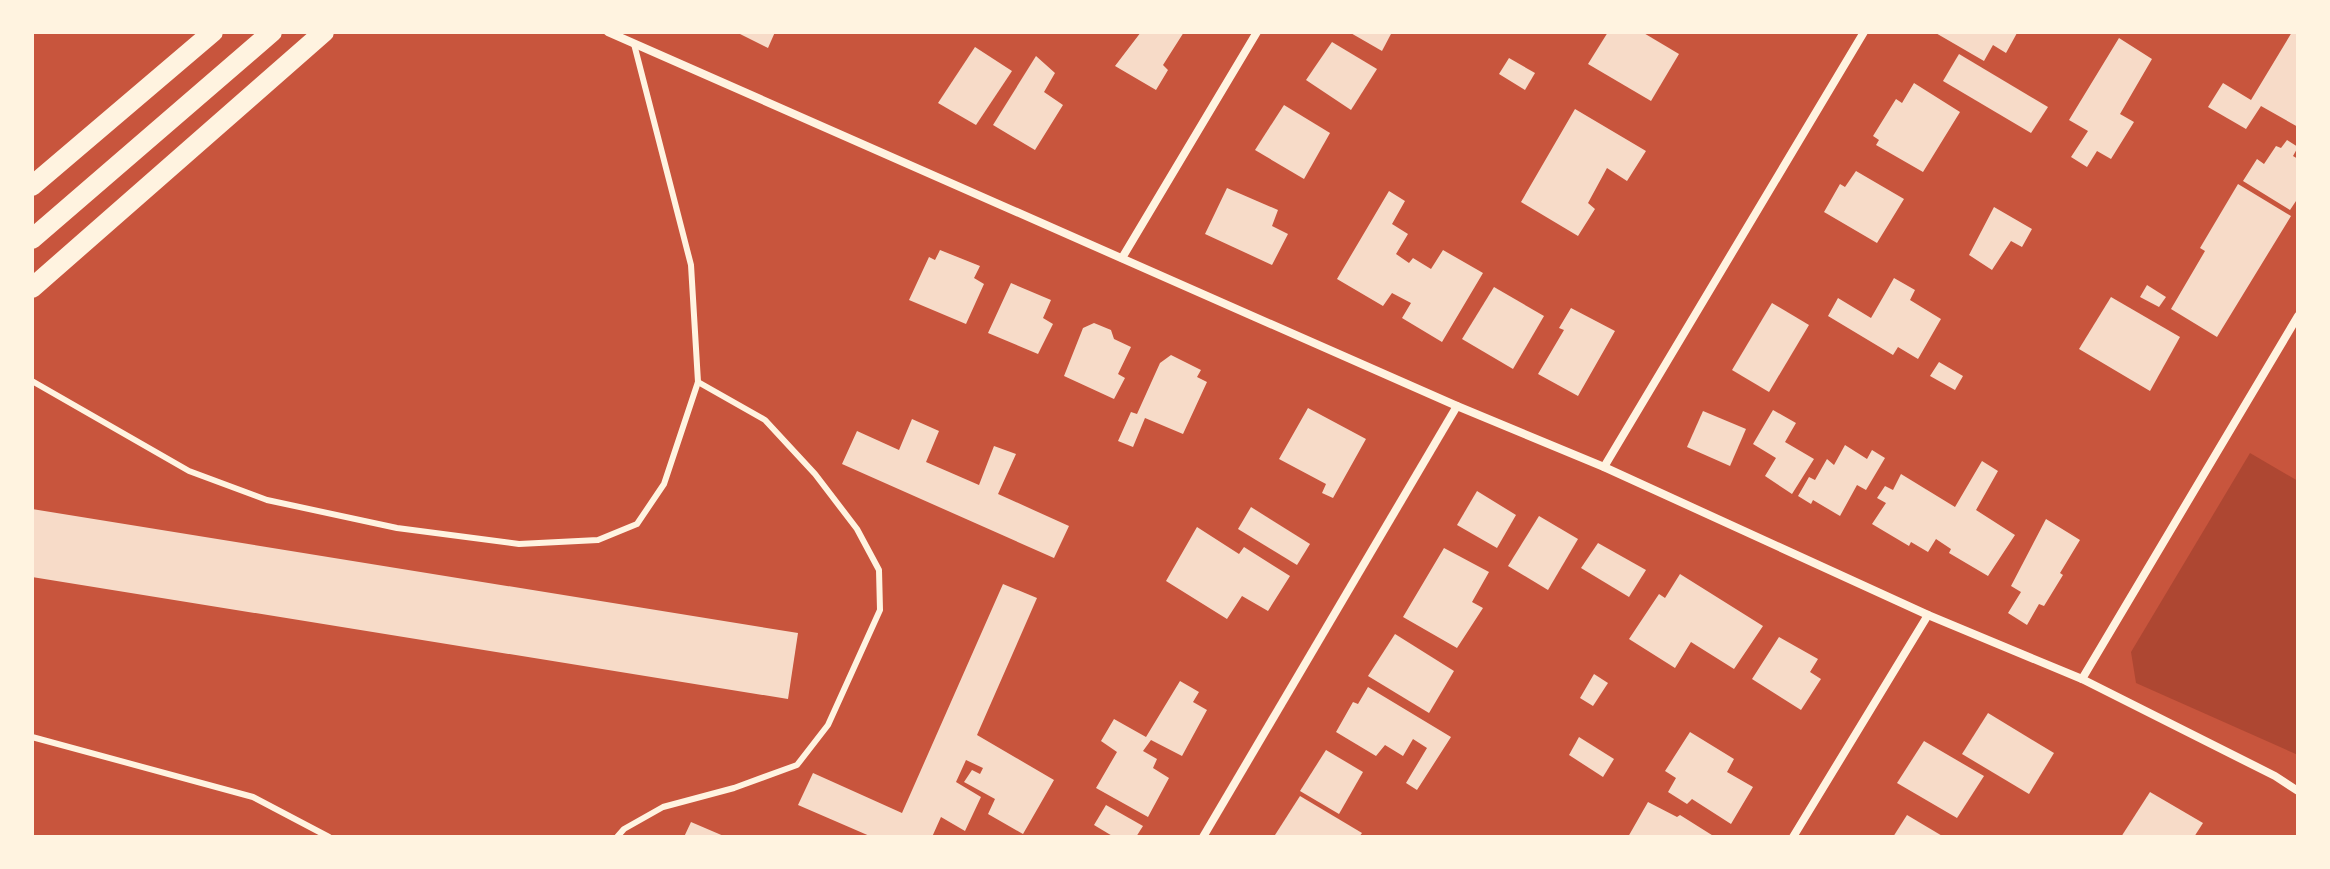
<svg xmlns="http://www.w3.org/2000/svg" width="2330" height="869" viewBox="0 0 2330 869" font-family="'Nunito Sans',sans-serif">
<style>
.green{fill:#ae4732}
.building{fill:#f7dbc8}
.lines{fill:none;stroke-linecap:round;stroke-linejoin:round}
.service{stroke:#fff3e0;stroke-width:6}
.minor{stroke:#fff3e0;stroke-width:8}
.primary{stroke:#fff3e0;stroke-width:20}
</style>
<rect width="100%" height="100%" fill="#c8553d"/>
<!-- green -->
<polygon class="green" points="2250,453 2298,481 2298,755 2136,683 2131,652"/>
<!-- building -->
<g class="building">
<polygon points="736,32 775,32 768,48"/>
<polygon points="1141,32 1184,32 1163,65 1168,70 1156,90 1115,66"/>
<polygon points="1349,32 1392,32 1382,51"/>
<polygon points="1608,32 1642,32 1679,54 1651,101 1588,64"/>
<polygon points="1934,32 2015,32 2017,33 2006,53 1993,45 1984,61"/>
<polygon points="2292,32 2298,32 2298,127 2261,106 2246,129 2208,107 2223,83 2251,100"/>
<polygon points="2119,38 2152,59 2120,114 2134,122 2111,159 2097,151 2087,167 2071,157 2088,131 2069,120"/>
<polygon points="1332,42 1377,69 1351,110 1306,80"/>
<polygon points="975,47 1012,71 976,125 938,103"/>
<polygon points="1959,54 2048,107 2031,133 1943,81"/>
<polygon points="1036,56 1055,73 1044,92 1063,105 1035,150 993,125"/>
<polygon points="1509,58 1535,73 1525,90 1499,74"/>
<polygon points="1914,83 1960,112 1923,172 1876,145 1879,140 1873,136 1896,99 1902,103"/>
<polygon points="1284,105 1330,133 1304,179 1255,150"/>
<polygon points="1575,109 1646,151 1627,181 1607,168 1588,203 1595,209 1578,236 1521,202"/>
<polygon points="2287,140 2298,147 2293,156 2298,159 2298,198 2290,210 2243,181 2257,159 2264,164 2276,146 2281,148"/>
<polygon points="1856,171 1904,199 1877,243 1824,212 1840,184 1845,187"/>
<polygon points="2238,184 2291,216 2217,337 2171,309 2205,251 2200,248"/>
<polygon points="1227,188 1278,210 1272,226 1288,234 1272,265 1205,234"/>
<polygon points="1389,191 1405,201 1392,224 1408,234 1396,254 1409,263 1413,258 1431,269 1443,250 1483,273 1442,342 1402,318 1411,303 1392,293 1383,306 1337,279"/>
<polygon points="1994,207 2032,229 2022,247 2011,241 1992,270 1969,255"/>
<polygon points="940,250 980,266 974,278 984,284 966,324 909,300 929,257 935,260"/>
<polygon points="1894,278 1915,290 1910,300 1941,319 1918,359 1898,347 1893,355 1828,316 1838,298 1871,318"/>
<polygon points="1011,283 1051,300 1043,318 1053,324 1038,354 988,333"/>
<polygon points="2147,285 2166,297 2159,307 2140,297"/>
<polygon points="1494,287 1544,316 1513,369 1462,339"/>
<polygon points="2111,297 2180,337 2150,391 2079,349"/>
<polygon points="1772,303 1809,325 1769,392 1732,370"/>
<polygon points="1571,308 1615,331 1578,396 1538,374 1564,330 1559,328"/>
<polygon points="1094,323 1111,330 1114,339 1131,347 1118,374 1125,378 1114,399 1064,376 1083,328"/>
<polygon points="1171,355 1201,370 1197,377 1207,382 1183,434 1145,418 1133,447 1118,441 1131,412 1137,414 1160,363"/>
<polygon points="1939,362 1963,376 1955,390 1930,376"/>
<polygon points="1308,408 1366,439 1333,498 1322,493 1326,484 1279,459"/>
<polygon points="1773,410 1796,423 1785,442 1814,459 1792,494 1765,476 1776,458 1753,444"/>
<polygon points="1703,411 1746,429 1730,466 1687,447"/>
<polygon points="912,419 939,431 926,462 979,485 994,446 1016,454 998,494 1069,526 1054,558 842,464 857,431 899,450"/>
<polygon points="1845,445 1867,459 1872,450 1885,458 1866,490 1857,485 1840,516 1813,500 1811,504 1798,496 1809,477 1815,480 1827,459 1834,465"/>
<polygon points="1982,461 1998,471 1976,510 2015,535 1988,576 1949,553 1951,549 1936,539 1928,552 1911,542 1909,546 1872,524 1886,503 1877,498 1885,486 1893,490 1901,474 1955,507"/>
<polygon points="1477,491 1516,515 1497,548 1457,525"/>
<polygon points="1251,507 1310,544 1297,565 1238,529"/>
<polygon points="32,509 798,633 788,699 32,577"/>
<polygon points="1539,516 1578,539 1548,590 1508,566"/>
<polygon points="2046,519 2080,540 2060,573 2063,575 2044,606 2039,604 2027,625 2008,613 2021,592 2011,586"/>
<polygon points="1197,527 1239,554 1244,547 1290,576 1268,611 1242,596 1227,619 1166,581"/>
<polygon points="1598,543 1646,570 1629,597 1581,568"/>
<polygon points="1444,548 1489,572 1472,602 1483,608 1457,648 1403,617"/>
<polygon points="1680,574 1763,626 1734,669 1691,642 1675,668 1629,639 1659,594 1665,598"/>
<polygon points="1003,584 1037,598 977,735 1054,780 1023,834 988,814 995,799 964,782 972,770 980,774 983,768 966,760 956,782 981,797 965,831 941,817 932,837 872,837 798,805 813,773 902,813"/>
<polygon points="1395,634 1454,671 1429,713 1368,676"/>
<polygon points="1779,637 1818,659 1810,672 1821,679 1801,710 1752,679"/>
<polygon points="1594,674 1608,683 1593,706 1580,698"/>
<polygon points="1180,681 1199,692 1193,702 1207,710 1182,756 1151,740 1143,751 1157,759 1153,768 1169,778 1148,817 1096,788 1117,752 1101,741 1114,719 1146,737"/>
<polygon points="1368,687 1451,737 1417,790 1406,783 1427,748 1413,739 1403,756 1385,745 1376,756 1336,732 1353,702 1358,704"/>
<polygon points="1988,713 2054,753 2029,794 1962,754"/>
<polygon points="1690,732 1734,759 1727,772 1753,787 1731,824 1692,799 1687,804 1668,792 1676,778 1665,771"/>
<polygon points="1579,737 1614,759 1603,777 1569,755"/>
<polygon points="1924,741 1984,776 1957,818 1897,783"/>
<polygon points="1326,750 1363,772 1339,814 1300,791"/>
<polygon points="2150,792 2203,823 2194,837 2121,837"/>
<polygon points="1300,796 1362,833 1359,837 1275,835"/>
<polygon points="1648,802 1677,817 1680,815 1715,837 1628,837"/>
<polygon points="1106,805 1143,826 1136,837 1114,837 1094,825"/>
<polygon points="1907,815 1944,837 1893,837"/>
<polygon points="691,822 726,837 684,837"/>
</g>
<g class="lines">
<!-- service -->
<g class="service">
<polyline points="32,381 189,471 267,500 397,528 519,544 598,540 637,524 664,484 698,382 691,265 634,44"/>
<polyline points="32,737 253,797 329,837"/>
<polyline points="617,837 624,829 663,807 734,788 797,765 828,725 880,610 879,570 857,529 815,474 765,420 698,382"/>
</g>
<!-- minor -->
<g class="minor">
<polyline points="608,32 1457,406 1604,467 1928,615 2082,679 2275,776 2298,791"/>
<polyline points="1122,258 1257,32"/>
<polyline points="1604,467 1864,32"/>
<polyline points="2082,679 2298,316"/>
<polyline points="1203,837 1457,406"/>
<polyline points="1793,837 1928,615"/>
</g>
<!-- primary -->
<g class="primary">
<polyline points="32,186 213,32"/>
<polyline points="32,239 272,32"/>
<polyline points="32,288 324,32"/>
</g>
</g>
<!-- border -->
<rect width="2330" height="869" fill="none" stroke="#fff3e0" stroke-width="68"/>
</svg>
